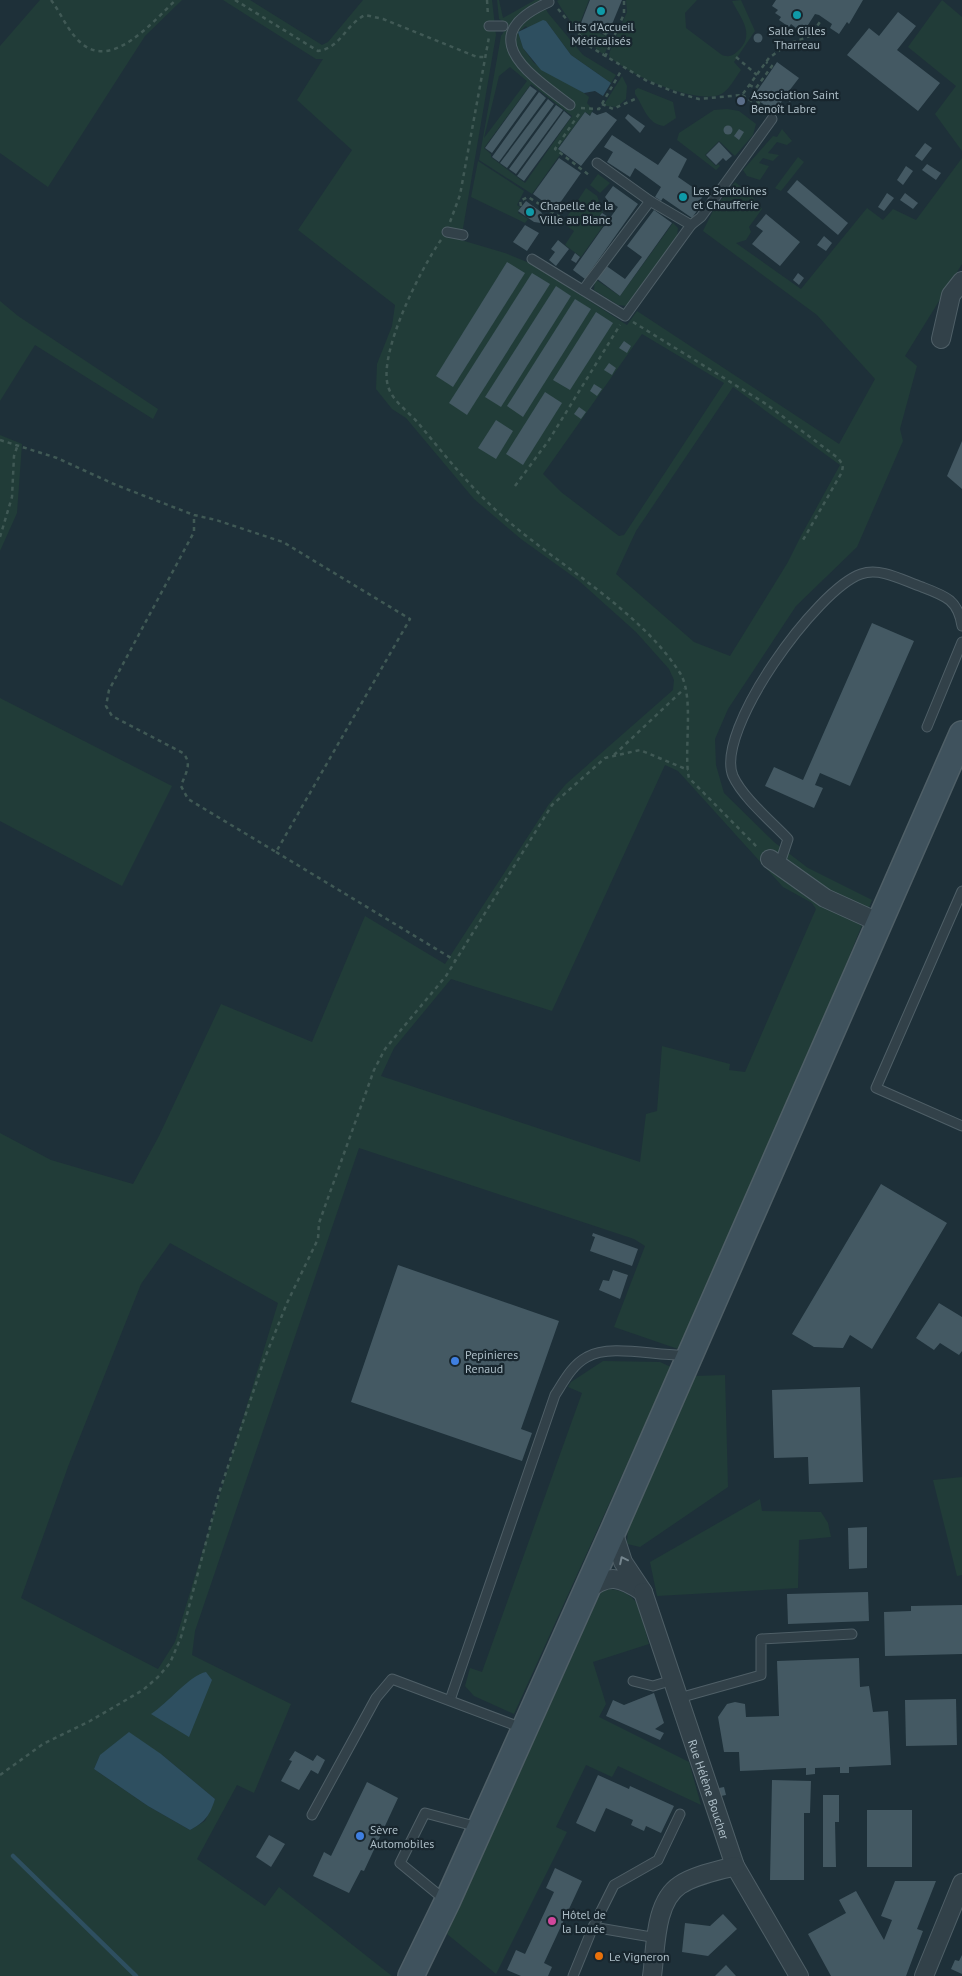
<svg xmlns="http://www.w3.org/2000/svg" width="962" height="1976" viewBox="0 0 962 1976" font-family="'PT Sans',sans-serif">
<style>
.green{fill:#213c38;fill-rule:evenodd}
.water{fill:#2e4f60}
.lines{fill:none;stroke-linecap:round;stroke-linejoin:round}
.stream{stroke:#2e4f60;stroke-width:4.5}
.building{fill:#445963}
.lane-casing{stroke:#4f5f67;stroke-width:11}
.street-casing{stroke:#4f5f67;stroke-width:20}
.secondary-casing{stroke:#4f5f67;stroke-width:28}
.path{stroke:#405955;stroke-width:2.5;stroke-dasharray:4 4;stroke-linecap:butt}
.lane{stroke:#324149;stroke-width:9}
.street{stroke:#324149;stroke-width:18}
.secondary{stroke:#3f525d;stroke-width:25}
.oneway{stroke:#75858e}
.culture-dot{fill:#0f9aa8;stroke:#18262e;stroke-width:2}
.service-dot{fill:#5c6f8a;stroke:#18262e;stroke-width:2}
.shop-dot{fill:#3f7fe0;stroke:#18262e;stroke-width:2}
.hotel-dot{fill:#d1479c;stroke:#18262e;stroke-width:2}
.food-dot{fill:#e8710a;stroke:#18262e;stroke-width:2}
.labels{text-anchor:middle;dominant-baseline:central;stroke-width:4.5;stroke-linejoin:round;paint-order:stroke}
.poi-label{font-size:12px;fill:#acbdc6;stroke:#18262e;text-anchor:start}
.street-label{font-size:12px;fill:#acbdc6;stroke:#18262e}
</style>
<rect width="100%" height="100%" fill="#1e3039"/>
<!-- green -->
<g class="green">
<polygon points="40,0 182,0 145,36 48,187 0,153 0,46"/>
<path d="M 223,0 L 250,0 L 322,45 L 328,42 L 363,0 L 492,0 L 496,35 L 461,240 L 505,253 L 532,264 L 627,325 L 637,311 L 839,444 L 875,379 L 817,315 L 703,231 L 714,209 L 735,182 L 750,194 L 762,209 L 749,227 L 751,232 L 746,240 L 736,243 L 801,289 L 867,208 L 883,220 L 893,209 L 916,220 L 962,158 L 962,264 L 905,356 L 917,366 L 900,429 L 903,441 L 857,547 L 796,606 L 728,709 L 715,739 L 716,765 L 724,793 L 774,842 L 808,868 L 872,900 L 825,1017 L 681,1350 L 614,1327 L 645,1246 L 634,1239 L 359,1148 L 195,1631 L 192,1655 L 291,1704 L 254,1793 L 237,1785 L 197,1859 L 265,1906 L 279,1887 L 392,1976 L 0,1976 L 0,1133 L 51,1160 L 133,1184 L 159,1136 L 221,1004 L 312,1042 L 365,916 L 445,964 L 549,804 L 566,784 L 673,690 L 674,680 L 669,669 L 636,632 L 578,580 L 521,539 L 474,499 L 406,418 L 392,409 L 376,389 L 377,364 L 392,326 L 395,305 L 298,230 L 352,150 L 297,100 L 323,59 L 316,59 ZM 642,334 L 724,383 L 624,535 L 619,536 L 561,492 L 543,474 ZM 733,387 L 840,465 L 802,534 L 788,562 L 730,656 L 694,642 L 616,574 L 636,531 ZM 665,765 L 678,771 L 783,887 L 812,903 L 816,909 L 745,1072 L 729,1070 L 730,1064 L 662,1046 L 657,1111 L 646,1114 L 640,1162 L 381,1076 L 394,1048 L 451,979 L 552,1011 ZM 170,1243 L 278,1303 L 175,1642 L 158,1669 L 21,1598 L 69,1464 L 141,1284 ZM 161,1754 L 215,1799 L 205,1821 L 190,1830 L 148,1806 L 94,1769 L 100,1755 Z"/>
<path d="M 497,0 L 499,0 L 503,18 L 535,0 L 541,0 L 548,13 L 583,55 L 616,75 L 611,83 L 571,55 L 546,21 L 528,28 L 526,26 L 518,32 L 523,48 L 534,63 L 584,93 L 589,97 L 587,103 L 593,110 L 590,115 L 585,112 L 558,148 L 562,152 L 532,194 L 479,160 L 501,36 L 505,30 L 504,22 L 499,19 ZM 510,67 L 527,81 L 484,138 L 499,76 ZM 531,84 L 572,116 L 525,183 L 491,157 L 491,154 L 484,148 Z"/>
<path d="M 559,0 L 589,0 L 580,23 L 611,39 L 604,55 C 584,40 570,23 557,1 Z"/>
<path d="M 626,0 L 697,0 L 685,13 L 686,28 L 722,55 C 730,58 734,55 740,49 C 755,33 740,17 732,1 L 741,0 L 755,31 L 734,62 L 741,70 C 735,78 728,92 719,95 C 694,104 626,74 609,56 L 610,51 L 627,12 Z"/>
<polygon points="942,0 962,17 962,151 935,114 956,86 908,47"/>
<polygon points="622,76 627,86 626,99 617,107 606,106 605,103"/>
<path d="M 638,88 L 673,102 L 676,118 L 664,126 C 647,124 644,107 635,94 L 635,90 Z"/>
<polygon points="727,109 739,111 756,124 753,135 735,156 719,141 705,155 716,166 718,164 720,166 716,170 677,140 679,133 714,110"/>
<polygon points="782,129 792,141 787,145 777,142 768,153 779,155 773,161 763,158 759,163 769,166 760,180 747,176 743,170 773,136 777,137"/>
<polygon points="798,157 804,162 781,191 775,188"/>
<polygon points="478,161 524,191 517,205 520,207 518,213 528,219 525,223 471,197"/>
<polygon points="598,174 610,183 600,193 590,185"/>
<polygon points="586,188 597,196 603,212 596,221 603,226 581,257 565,245 574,231 563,223"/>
<polygon points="673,223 678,228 677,237 627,306 618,305 594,290 595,279 620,296"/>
<polygon points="0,301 18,316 158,409 153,419 35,345 0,401"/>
<polygon points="0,435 22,444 17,513 0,551"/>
<polygon points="0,698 172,786 122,886 0,821"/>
<polygon points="603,1361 660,1362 671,1367 514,1714 474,1696 465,1686 470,1668 482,1672 582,1393 568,1387 571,1382"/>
<polygon points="725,1375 728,1487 640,1547 627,1544 628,1526 693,1376"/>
<polygon points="962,1477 962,1575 957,1576 933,1480"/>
<polygon points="760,1499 762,1511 821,1512 828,1523 831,1537 799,1540 798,1588 657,1596 650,1562"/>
<path d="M 609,1589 C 643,1592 641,1616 649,1644 L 593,1662 L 606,1704 L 599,1717 L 689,1762 L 701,1805 L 618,1766 L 612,1777 L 586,1765 L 556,1827 L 567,1832 L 496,1974 L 447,1934 L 601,1592 Z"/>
</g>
<!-- water -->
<g class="water">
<polygon points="543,20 546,21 571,55 611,83 603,96 595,91 584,93 541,70 523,48 518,32"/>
<path d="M 206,1672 L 212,1680 L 189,1737 L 151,1714 C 168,1703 190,1675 206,1672 Z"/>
<path d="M 129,1732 L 161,1754 L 215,1799 C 210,1815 205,1822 190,1830 L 148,1806 L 94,1769 L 100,1755 Z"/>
</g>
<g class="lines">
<!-- stream -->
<polyline class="stream" points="13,1856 136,1976"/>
</g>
<!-- building -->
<g class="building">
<polygon points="590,0 622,0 608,34 581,23"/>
<polygon points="776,0 863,0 849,24 847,22 839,34 830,28 832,24 819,15 815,14 808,25 810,27 808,30 799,25 796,28 791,24 789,27 779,20 781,17 775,13 778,10 772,6"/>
<polygon points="898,12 916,26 897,50 940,83 918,111 847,55 869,28 879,36"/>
<circle cx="758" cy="38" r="4.5"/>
<polygon points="777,62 799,78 789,91 795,95 790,102 784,98 775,112 753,97"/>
<polygon points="530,86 537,91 492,153 485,148"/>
<polygon points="539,92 546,98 499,162 492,157"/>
<polygon points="548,99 554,104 507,168 500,163"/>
<polygon points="556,105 563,110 516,174 509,169"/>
<polygon points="564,111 571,117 524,181 517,176"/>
<polygon points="585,112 590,116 592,112 597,115 606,112 617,120 581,166 558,149"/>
<polygon points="628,114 645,126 640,133 625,118"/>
<circle cx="728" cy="130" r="4.5"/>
<polygon points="739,129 744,132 739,140 734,136"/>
<polygon points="612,135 658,165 670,148 687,159 678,177 704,195 698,203 701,205 692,218 663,198 661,201 655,197 661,187 635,168 630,177 607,162 613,152 604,147"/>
<polygon points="719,142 732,156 726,161 723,158 716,165 706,155"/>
<polygon points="925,143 932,148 922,161 915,156"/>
<polygon points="559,158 581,173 555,210 533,194"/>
<polygon points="927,164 941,173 936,180 922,170"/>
<polygon points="906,166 913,171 903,185 897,180"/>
<polygon points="797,180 848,223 838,235 787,192"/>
<polygon points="613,186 638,204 585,279 573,270 604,226 596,221 602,213 610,218 618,207 612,203 611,205 605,197"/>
<polygon points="887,193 894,198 884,211 878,207"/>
<polygon points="905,193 918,203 913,209 900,200"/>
<polygon points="526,201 541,212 544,217 541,223 534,222 518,211"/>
<polygon points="654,210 672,223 620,296 596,278 605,265 625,279 642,257 627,246"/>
<polygon points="766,214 800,242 780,266 752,244 763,231 756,226"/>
<polygon points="525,225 539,233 527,251 513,242"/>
<polygon points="824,236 832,243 826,251 817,245"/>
<polygon points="558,240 569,249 556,266 549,260 555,252 551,249"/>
<polygon points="575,253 580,257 576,263 571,260"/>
<polygon points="507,262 525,273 453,387 436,376"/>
<polygon points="532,273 550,284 467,415 449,403"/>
<polygon points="798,273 804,278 799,285 793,280"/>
<polygon points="556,286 571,296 501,407 485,397"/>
<polygon points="575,299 591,309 523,417 507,406"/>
<polygon points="596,312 613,323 570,390 553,380"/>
<polygon points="624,341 631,346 627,353 619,348"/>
<polygon points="609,363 616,368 612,375 604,370"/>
<polygon points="594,384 602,389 597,396 590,391"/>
<polygon points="545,392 562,403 523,465 506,454"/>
<polygon points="579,407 586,412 581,419 574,414"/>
<polygon points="496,420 513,431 496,459 478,448"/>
<polygon points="962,441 962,489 947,476"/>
<polygon points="872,623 914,641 850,786 820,773 815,785 823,788 814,808 765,786 774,767 803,780"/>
<polygon points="881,1184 947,1223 872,1349 850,1335 843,1348 814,1347 792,1334"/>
<polygon points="593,1233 638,1249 632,1266 590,1251 595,1237 592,1236"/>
<polygon points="398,1265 559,1321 521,1429 532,1433 522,1461 351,1402"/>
<polygon points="613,1270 628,1275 620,1299 599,1290 603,1280 609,1281"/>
<polygon points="939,1303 962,1317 962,1351 959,1355 940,1343 934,1350 916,1338"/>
<polygon points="860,1387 863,1482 809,1484 808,1457 774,1458 772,1390"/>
<polygon points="867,1527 867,1568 849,1569 848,1528"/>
<polygon points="868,1592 869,1621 788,1624 787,1594"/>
<polygon points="962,1605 962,1654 885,1656 884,1612 911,1611 911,1606"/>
<polygon points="859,1658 860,1687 869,1686 873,1712 888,1711 891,1765 849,1767 849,1773 840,1773 840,1767 815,1768 815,1774 806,1775 806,1768 740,1771 739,1752 724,1752 718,1717 727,1704 735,1702 745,1704 746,1717 779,1716 777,1661"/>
<polygon points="654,1693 664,1723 655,1729 664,1733 660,1740 606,1716 613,1700 624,1705"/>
<polygon points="956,1699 957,1745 906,1746 905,1700"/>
<polygon points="295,1751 313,1761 317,1755 325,1760 318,1774 311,1770 299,1790 281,1781 292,1761 289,1760"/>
<polygon points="598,1775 629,1789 630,1786 674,1806 661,1833 646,1826 644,1831 631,1825 633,1820 606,1808 595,1832 576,1823"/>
<polygon points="772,1780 811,1781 810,1813 804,1813 804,1880 770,1880"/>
<polygon points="367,1782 398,1798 364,1871 361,1870 349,1893 313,1876 324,1852 331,1856"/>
<polygon points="724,1787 726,1795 721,1796 719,1788"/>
<polygon points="823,1795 839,1795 839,1822 835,1822 836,1867 823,1867"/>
<rect x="867" y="1810" width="45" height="57"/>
<polygon points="269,1835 285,1844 271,1867 256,1857"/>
<polygon points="555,1868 582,1881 544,1963 552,1967 548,1976 521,1976 507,1970 516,1950 525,1954 554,1892 546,1888"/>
<polygon points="895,1881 936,1881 917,1929 923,1931 906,1976 831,1976 808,1934 846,1913 839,1900 856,1891 884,1940 892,1920 881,1916"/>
<polygon points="723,1914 737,1929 708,1956 682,1952 685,1923 710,1926"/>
<polygon points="962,1955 962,1974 951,1969 955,1960 959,1961"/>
<polygon points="726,1965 736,1976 715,1976"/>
</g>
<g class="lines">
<!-- lane casing -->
<g class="lane-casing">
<g id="lane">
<path d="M 549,2 C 471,36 530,75 570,105"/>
<polyline points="489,26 503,26"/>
<polyline points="597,163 650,201"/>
<polyline points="447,232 463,235"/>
<polyline points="532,259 625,316 691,225"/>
<polyline points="583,290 650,201 691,225 701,217 772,119"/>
<polyline points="927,727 962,642"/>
<path d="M 779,866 L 788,839 C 772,822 743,798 733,776 C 714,731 817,589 861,574 C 881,567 904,581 922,587 C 946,596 958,600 962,626"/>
<polyline points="962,891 876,1088 962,1126"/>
<polyline points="633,1681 653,1686 673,1680"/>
<polyline points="679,1698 761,1675 761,1639 852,1634"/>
<path d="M 450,1700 L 555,1395 C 564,1381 572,1365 587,1357 C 610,1343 659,1357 687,1355"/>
<polyline points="312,1815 376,1698 392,1679 522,1728"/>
<polyline points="445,1900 400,1863 425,1813 478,1827"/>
<polyline points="593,1927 657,1938"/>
<polyline points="573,1976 593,1927 614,1885 658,1860 680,1814"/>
</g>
</g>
<!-- street casing -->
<g class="street-casing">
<g id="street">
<polyline points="941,339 951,295 962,281"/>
<polyline points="770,859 825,898 880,923"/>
<path d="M 586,1591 C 609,1573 620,1577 643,1592 L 623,1562 L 613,1531"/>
<path id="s1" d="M 643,1592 L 735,1866 L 799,1976"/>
<path d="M 652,1976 C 656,1949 654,1902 680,1885 C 695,1875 717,1871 735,1866"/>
<polyline points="924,1976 962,1883"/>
</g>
</g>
<!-- secondary casing -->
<g class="secondary-casing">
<polyline id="secondary" points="411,1976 447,1902 613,1531 962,734"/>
</g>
<!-- path -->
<g class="path">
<path d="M 51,0 C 61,13 67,30 80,42 C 112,72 153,21 176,0"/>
<path d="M 235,0 L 318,51 C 341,48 345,25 365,15 L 383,19 L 477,57 L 484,57"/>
<polyline points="487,0 488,16"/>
<polyline points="558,9 589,46 647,81 677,93 699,99 742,95 769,58 788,44 810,36 822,19"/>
<polyline points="596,29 613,38"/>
<polyline points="605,57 624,14 624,0"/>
<polyline points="736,57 757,75"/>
<polyline points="749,85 756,88 772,66 766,62"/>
<polyline points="755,90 750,96 765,107"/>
<polyline points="793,93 801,97"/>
<polyline points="742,95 764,109 766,106"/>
<polyline points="602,104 613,109 635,99"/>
<polyline points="581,108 599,109 621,71"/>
<polyline points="579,114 555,149 589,175"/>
<polyline points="521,206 520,201 528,197 560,217"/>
<polyline points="450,222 460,195 489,37"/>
<path d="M 441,240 C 421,268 378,353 388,386 C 392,401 409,412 419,424 C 447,458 474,492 508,521 C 563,568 641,612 680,673 C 695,697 683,752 689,778 L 758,848"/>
<polyline points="633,322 766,404 838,458 843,465 842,472 803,540"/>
<path d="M 0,440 L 57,458 L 116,485 L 194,515 L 216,520 L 283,542 L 410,619 L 276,852 L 188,799 L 181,786 C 185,774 193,764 183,753 L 112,716 L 106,706 L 109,690 L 194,532 L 194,515"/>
<polyline points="515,486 549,440 620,325"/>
<polyline points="0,537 12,497 14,456 17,447"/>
<polyline points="614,755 684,689"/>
<polyline points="276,852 456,961"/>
<polyline points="0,1775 43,1744 90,1721 143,1690 158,1677 170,1663 181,1637 219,1493 264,1360 287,1303 318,1239 319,1223 374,1070 385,1049 446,976 552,805 605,758 640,750 688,770"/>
</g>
<!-- lane -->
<use href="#lane" class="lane"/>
<!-- street -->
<use href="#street" class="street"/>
<!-- secondary -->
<use href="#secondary" class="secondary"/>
</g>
<!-- one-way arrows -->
<defs><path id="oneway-chevron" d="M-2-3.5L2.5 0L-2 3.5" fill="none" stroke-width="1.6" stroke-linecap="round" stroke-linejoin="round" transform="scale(1.25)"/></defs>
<use class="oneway" href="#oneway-chevron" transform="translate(623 1560) rotate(-116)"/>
<!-- markers -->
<g class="culture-dot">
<circle cx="601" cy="11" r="5"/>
<circle cx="797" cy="15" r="5"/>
<circle cx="683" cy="197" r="5"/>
<circle cx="530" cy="212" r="5"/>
</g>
<circle class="service-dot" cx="741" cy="101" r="5"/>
<g class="shop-dot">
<circle cx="455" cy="1361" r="5"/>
<circle cx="360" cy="1836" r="5"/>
</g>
<circle class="hotel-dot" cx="552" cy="1921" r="5"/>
<circle class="food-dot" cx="599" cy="1956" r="5"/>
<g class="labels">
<!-- poi labels -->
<g class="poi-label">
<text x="601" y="26" text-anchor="middle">Lits d'Accueil<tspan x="601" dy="14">Médicalisés</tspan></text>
<text x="797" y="30" text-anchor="middle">Salle Gilles<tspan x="797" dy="14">Tharreau</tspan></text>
<text x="751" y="94">Association Saint<tspan x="751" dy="14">Benoît Labre</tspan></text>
<text x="693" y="190">Les Sentolines<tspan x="693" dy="14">et Chaufferie</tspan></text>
<text x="540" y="205">Chapelle de la<tspan x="540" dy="14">Ville au Blanc</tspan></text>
<text x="465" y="1354">Pepinieres<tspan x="465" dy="14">Renaud</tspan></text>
<text x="370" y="1829">Sèvre<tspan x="370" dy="14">Automobiles</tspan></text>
<text x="562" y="1914">Hôtel de<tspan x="562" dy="14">la Louée</tspan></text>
<text x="609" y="1956">Le Vigneron</text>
</g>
<!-- street labels -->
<g class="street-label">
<text stroke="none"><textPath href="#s1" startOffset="208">Rue Hélène Boucher</textPath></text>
</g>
</g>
</svg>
